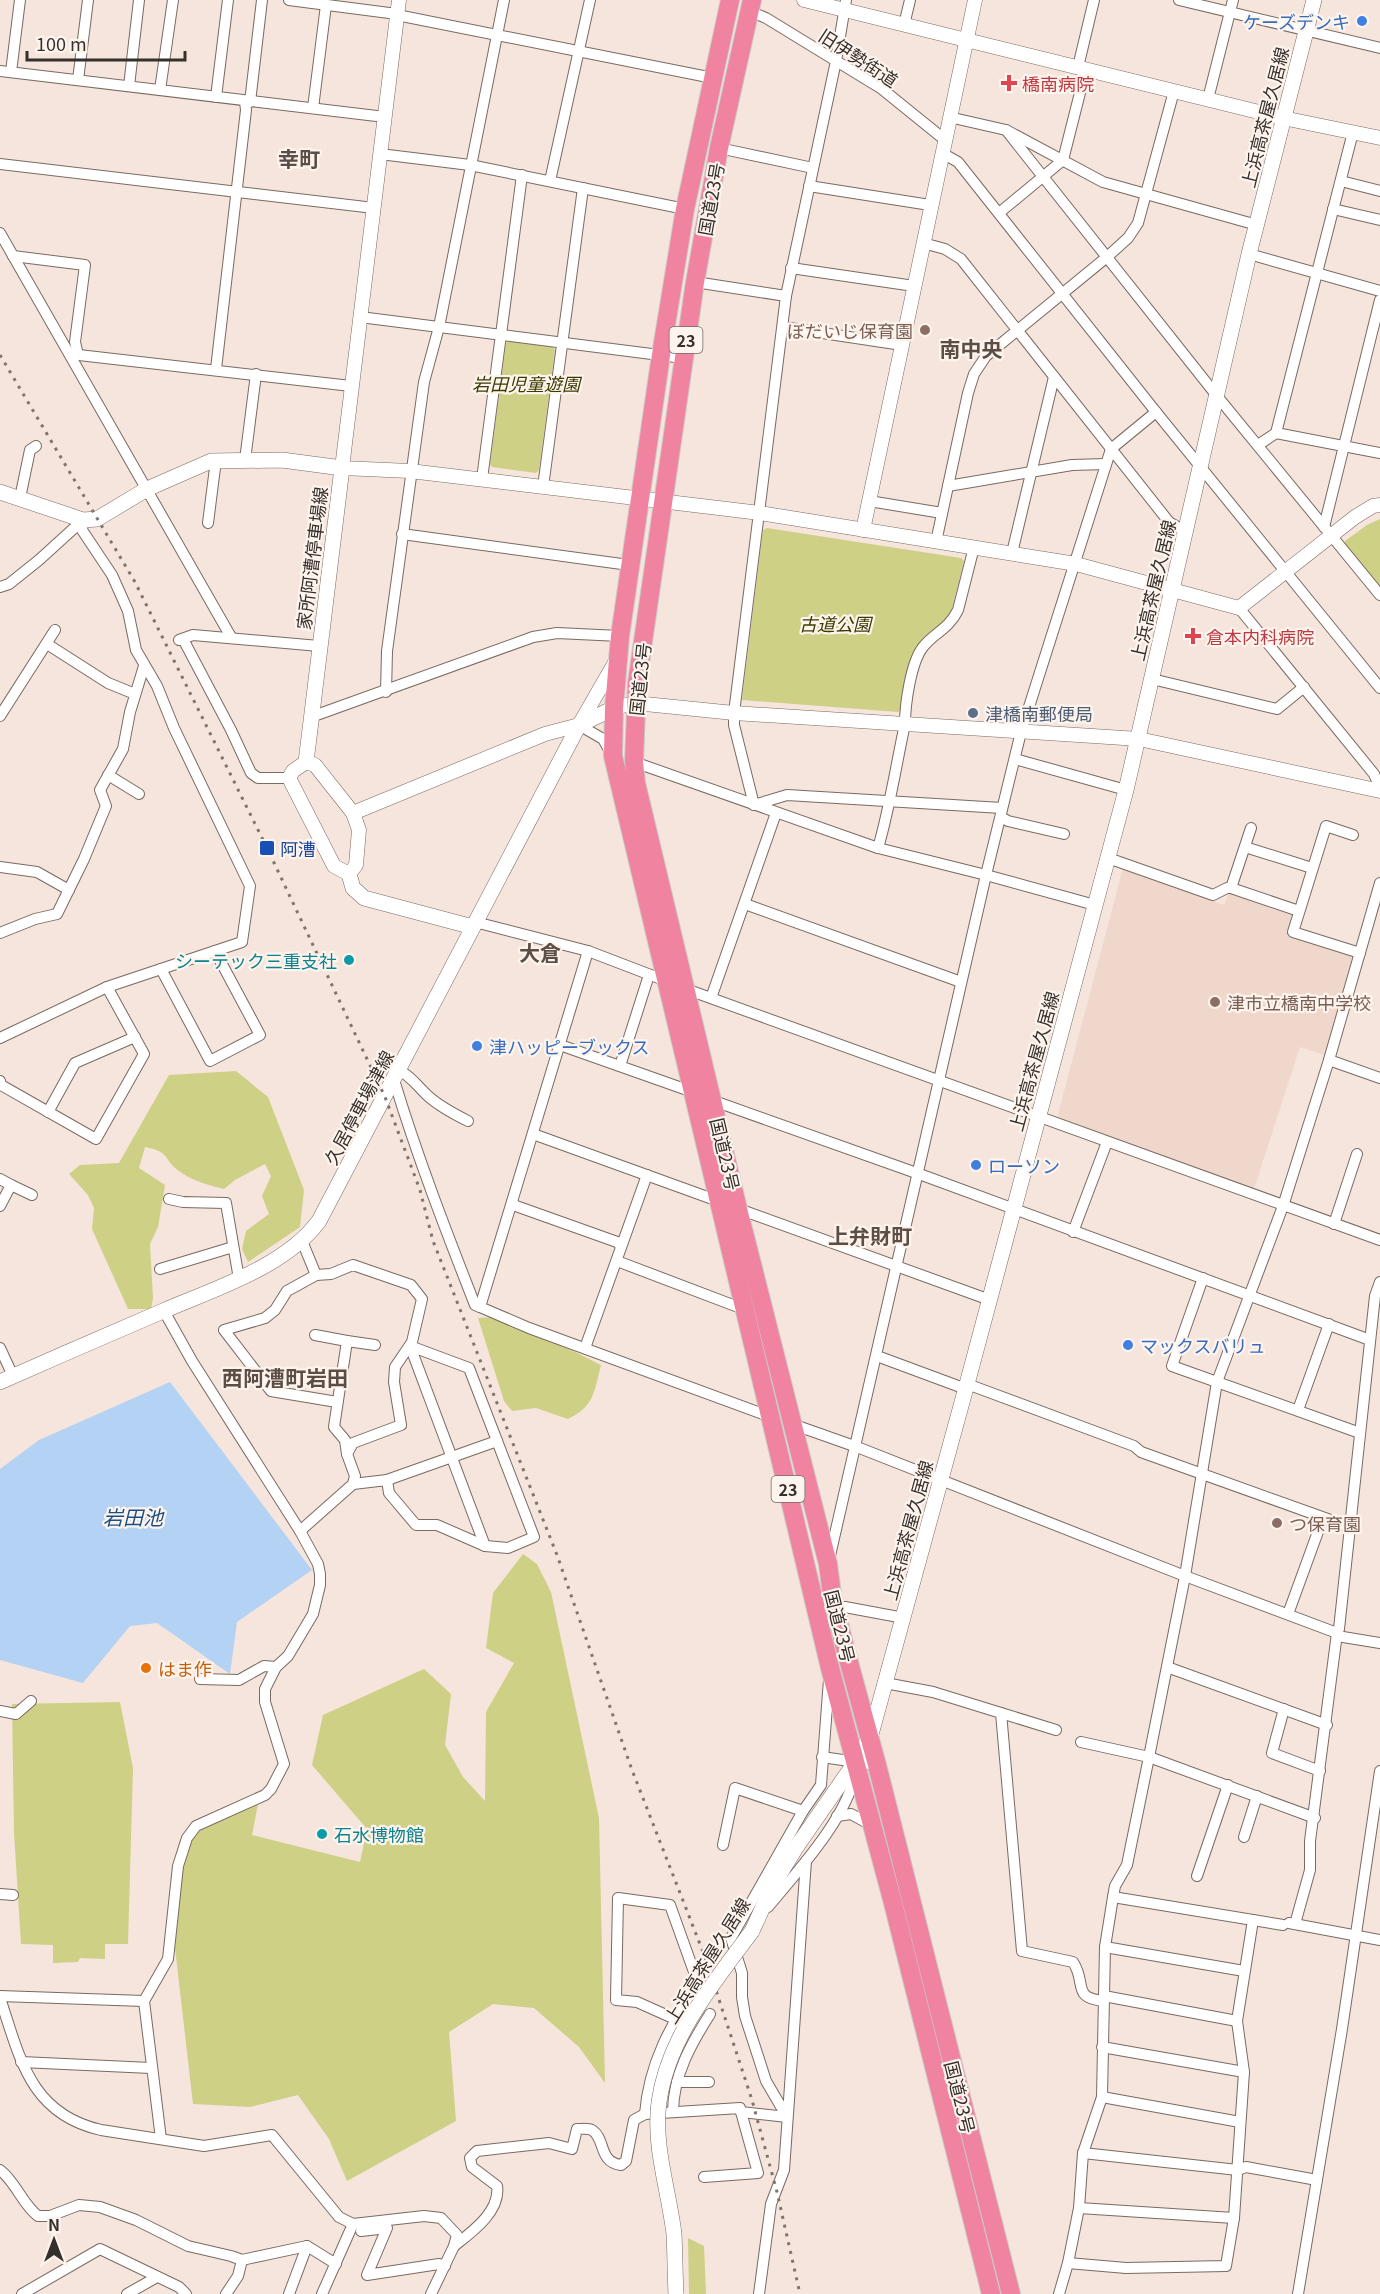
<svg xmlns="http://www.w3.org/2000/svg" width="1380" height="2294" viewBox="0 0 1380 2294" font-family="Georgia,'Noto Sans JP',serif">
<style>
.built{fill:#efd8cb}
.green{fill:#cdd085}
.water{fill:#b3d2f4}
.lines{fill:none;stroke-linecap:round;stroke-linejoin:round}
.minor-casing{stroke:#796a62;stroke-width:12}
.tertiary-casing{stroke:#796a62;stroke-width:15}
.secondary-casing{stroke:#796a62;stroke-width:16}
.trunk-casing{stroke:#cbc9c8;stroke-width:20}
.minor{stroke:#fff;stroke-width:10}
.tertiary{stroke:#fff;stroke-width:14}
.secondary{stroke:#fff;stroke-width:15}
.trunk{stroke:#f083a0;stroke-width:18}
.rail{stroke:#7f756f;stroke-width:3;stroke-dasharray:3 6;stroke-linecap:butt}
.secondary-bridge-casing{stroke:#796a62;stroke-width:16;stroke-linecap:butt}
.secondary-bridge{stroke:#fff;stroke-width:15}
.shop-dot{fill:#3f7fe0;stroke:#fef4ee;stroke-width:2}
.health-dot{fill:#e0444e;stroke:#fef4ee;stroke-width:2}
.education-dot{fill:#8d6e63;stroke:#fef4ee;stroke-width:2}
.service-dot{fill:#5c6f8a;stroke:#fef4ee;stroke-width:2}
.transit-dot{fill:#1a4fb4;stroke:#fef4ee;stroke-width:2}
.culture-dot{fill:#0f9aa8;stroke:#fef4ee;stroke-width:2}
.food-dot{fill:#e8710a;stroke:#fef4ee;stroke-width:2}
.labels{text-anchor:middle;dominant-baseline:central;stroke-width:4.5;stroke-linejoin:round;paint-order:stroke}
.shield{fill:#fef4ee;stroke:#726b66;stroke-width:1.5}
.shield-label{font-size:16px;font-weight:bold;fill:#36302c}
.shop-label{font-size:18px;fill:#366cbe;stroke:#fef4ee;text-anchor:start}
.street-label{font-size:18px;fill:#36302c;stroke:#fef4ee}
.health-label{font-size:18px;fill:#be3a42;stroke:#fef4ee;text-anchor:start}
.education-label{font-size:18px;fill:#785e54;stroke:#fef4ee;text-anchor:start}
.park-label{font-size:18px;font-style:italic;fill:#3a3b00;stroke:#fef4ee}
.service-label{font-size:18px;fill:#4e5e75;stroke:#fef4ee;text-anchor:start}
.transit-label{font-size:18px;fill:#164399;stroke:#fef4ee;text-anchor:start}
.culture-label{font-size:18px;fill:#0d838f;stroke:#fef4ee;text-anchor:end}
.food-label{font-size:18px;fill:#c56008;stroke:#fef4ee;text-anchor:start}
.water-label{font-size:20px;font-style:italic;fill:#1c5084;stroke:#fef4ee}
.quarter-label{font-size:21px;font-weight:bold;fill:#5c4e47;stroke:#fef4ee}
</style>
<rect width="100%" height="100%" fill="#f6e5dc"/>
<!-- built -->
<polygon class="built" points="1123,868 1224,905 1229,892 1296,913 1290,933 1354,955 1327,1056 1300,1047 1254,1189 1059,1118 1058,1114"/>
<!-- green -->
<g class="green">
<polygon points="509,341 553,347 555,350 539,470 536,473 492,467 490,464 506,343"/>
<polygon points="1380,519 1380,587 1344,544 1345,541 1367,525"/>
<polygon points="767,528 961,558 964,561 952,609 944,622 916,646 910,661 900,710 898,712 742,700 763,530"/>
<path d="M 236,1071 L 268,1097 L 304,1190 L 300,1227 L 248,1262 L 242,1249 L 246,1231 L 269,1214 L 262,1196 L 271,1176 L 265,1164 L 235,1180 L 224,1189 C 209,1185 192,1181 179,1171 C 162,1158 171,1152 145,1147 L 139,1168 L 165,1185 L 158,1227 L 150,1244 L 153,1298 L 151,1309 L 128,1309 L 92,1229 L 94,1208 L 88,1195 L 69,1174 L 80,1165 L 119,1163 L 169,1075 Z"/>
<path d="M 492,1317 L 575,1352 L 601,1365 C 594,1391 595,1406 568,1419 L 536,1408 L 512,1411 L 504,1401 L 478,1318 Z"/>
<polygon points="523,1554 537,1564 551,1592 599,1818 605,2083 579,2047 534,2008 493,2004 449,2032 456,2121 347,2181 329,2139 298,2095 250,2107 193,2104 175,1948 183,1869 192,1839 196,1834 203,1828 258,1804 252,1835 360,1862 367,1829 312,1765 323,1715 424,1669 451,1694 445,1745 463,1777 485,1801 486,1712 514,1663 486,1648 493,1593"/>
<polygon points="120,1702 133,1768 128,1944 105,1944 105,1959 80,1958 78,1962 53,1963 53,1945 21,1944 14,1833 12,1704"/>
<polygon points="688,2238 704,2246 706,2294 689,2294"/>
</g>
<!-- water -->
<polygon class="water" points="170,1382 312,1570 237,1622 230,1674 157,1623 130,1626 83,1683 0,1660 0,1469 39,1440"/>
<g class="lines">
<!-- minor casing -->
<g class="minor-casing">
<g id="minor">
<polyline points="289,0 397,14"/>
<polyline points="1179,0 1380,48"/>
<polyline points="749,11 766,18 882,89 945,140"/>
<polyline points="397,15 713,78"/>
<polyline points="904,25 910,0"/>
<polyline points="1078,67 1094,0"/>
<polyline points="0,71 385,117"/>
<polyline points="11,72 20,0"/>
<polyline points="78,80 88,0"/>
<polyline points="129,86 139,0"/>
<polyline points="160,90 173,0"/>
<polyline points="216,97 228,0"/>
<polyline points="1208,99 1233,0"/>
<polyline points="250,102 262,0"/>
<polyline points="313,108 326,5"/>
<polyline points="949,117 1006,130 1103,182 1257,225"/>
<polyline points="1006,130 1217,396 1380,595"/>
<polyline points="719,148 813,168"/>
<polyline points="942,153 958,162 1156,412 1380,688"/>
<polyline points="380,154 470,165 685,209"/>
<polyline points="0,164 374,208"/>
<polyline points="550,181 590,0"/>
<polyline points="1341,181 1380,191"/>
<polyline points="809,186 930,205"/>
<polyline points="1333,209 1380,220"/>
<polyline points="999,213 1063,160 1086,69"/>
<polyline points="0,233 231,637"/>
<polyline points="923,243 945,249 961,259 1169,522 1186,532"/>
<polyline points="1249,254 1380,291"/>
<polyline points="13,256 85,265 75,342 78,355"/>
<polyline points="791,268 914,286"/>
<polyline points="695,282 786,296"/>
<polyline points="360,317 683,358"/>
<polyline points="783,327 902,345"/>
<polyline points="70,354 351,386"/>
<polyline points="216,369 246,110 245,101"/>
<polyline points="1276,433 1380,453"/>
<polyline points="1258,445 1276,433 1353,132"/>
<polyline points="245,460 256,374"/>
<polyline points="482,479 522,175"/>
<polyline points="948,486 1072,465 1106,464"/>
<polyline points="543,487 583,188"/>
<polyline points="20,498 30,450 36,446"/>
<polyline points="869,501 942,513"/>
<polyline points="83,520 82,530 112,575 128,611 136,650 157,686 174,728 250,886 242,942 107,987"/>
<polyline points="208,523 216,460"/>
<polyline points="1324,527 1380,300"/>
<polyline points="402,534 629,565"/>
<polyline points="936,542 968,393 974,374 986,356 1107,257 1128,238 1138,223 1174,91"/>
<polyline points="1012,553 1054,377"/>
<polyline points="0,587 9,584 39,560 83,520"/>
<polyline points="1239,608 1374,774 1380,788"/>
<polyline points="183,639 231,730 251,773 258,778 289,778"/>
<polyline points="179,640 193,635 319,646"/>
<polyline points="47,644 108,683 135,694"/>
<polyline points="1152,679 1277,709 1304,687"/>
<polyline points="386,692 387,651 424,382 439,327 504,0"/>
<polyline points="0,716 55,630"/>
<polyline points="311,717 533,637 557,633 620,636"/>
<polyline points="579,725 603,739 611,753"/>
<polyline points="1015,759 1126,790"/>
<polyline points="634,762 878,848 986,875 1095,905"/>
<polyline points="108,775 139,794"/>
<polyline points="754,805 734,725 734,713 786,296 836,61 846,0"/>
<polyline points="754,805 787,795 1002,808"/>
<polyline points="1001,817 1008,821 1064,834"/>
<polyline points="1353,835 1326,826 1293,932 1360,953"/>
<polyline points="1245,847 1312,868"/>
<path d="M 878,848 C 890,807 896,765 905,724 C 905,704 911,662 923,647 C 935,632 948,630 958,610 L 974,547"/>
<polyline points="1108,858 1213,895 1227,888 1231,888 1251,828"/>
<polyline points="0,867 37,872 69,890"/>
<polyline points="1231,888 1299,911"/>
<polyline points="745,904 961,982"/>
<polyline points="475,922 588,951 669,982"/>
<polyline points="0,933 35,919 57,914 84,859 106,806 100,790 123,749 130,712 144,666"/>
<polyline points="588,951 480,1307 529,1328 771,1417"/>
<polyline points="161,969 210,1061 260,1035 215,951"/>
<polyline points="683,988 1380,1240"/>
<polyline points="711,998 776,813"/>
<polyline points="0,1038 107,987 144,1054 96,1139 1,1085 0,1081"/>
<polyline points="560,1045 693,1092"/>
<polyline points="1329,1060 1380,1078"/>
<polyline points="620,1066 649,975"/>
<path d="M 399,1070 C 412,1077 417,1086 428,1096 C 439,1106 454,1114 468,1121"/>
<path d="M 394,1080 C 417,1156 446,1231 475,1305 L 480,1307"/>
<polyline points="714,1101 922,1175 1370,1340"/>
<polyline points="48,1112 75,1063 135,1037"/>
<polyline points="533,1134 721,1202"/>
<polyline points="0,1179 11,1185 0,1206"/>
<polyline points="11,1185 32,1195"/>
<polyline points="169,1199 183,1202 226,1203 239,1279"/>
<polyline points="512,1202 516,1206 617,1242 621,1246"/>
<polyline points="736,1208 990,1300"/>
<polyline points="1334,1224 1357,1154"/>
<polyline points="1073,1232 1107,1142"/>
<polyline points="617,1261 746,1310"/>
<polyline points="160,1269 233,1247"/>
<polyline points="316,1275 287,1291 275,1310 265,1318 224,1330 271,1391 337,1402"/>
<polyline points="1203,1278 1172,1366 1360,1433"/>
<polyline points="315,1335 347,1341"/>
<polyline points="410,1346 485,1546"/>
<polyline points="0,1348 13,1376"/>
<polyline points="585,1348 647,1175"/>
<polyline points="877,1356 966,1389"/>
<polyline points="967,1384 1134,1446 1141,1452 1350,1527"/>
<polyline points="1298,1410 1329,1324"/>
<polyline points="789,1423 857,1447 1185,1576 1337,1633 1339,1629 1375,1296 1380,1282"/>
<polyline points="347,1454 345,1440 334,1427 347,1341 375,1345"/>
<polyline points="387,1480 497,1441"/>
<polyline points="353,1484 387,1480 389,1493 416,1525 437,1525 485,1546 508,1548 534,1537 469,1368 410,1346"/>
<polyline points="300,1531 353,1484 355,1476 347,1454 353,1443 401,1425 394,1382 395,1367 412,1342 422,1299 411,1285 353,1265 331,1274 316,1275 302,1241"/>
<polyline points="829,1560 986,875 1021,732 1111,449 1156,412"/>
<polyline points="835,1608 845,1607 904,1618"/>
<polyline points="1288,1614 1323,1518"/>
<polyline points="1337,1636 1380,1643"/>
<polyline points="1167,1667 1327,1725"/>
<polyline points="200,1679 239,1680 264,1666 276,1667"/>
<path d="M 885,1683 L 933,1692 L 1001,1713 L 1022,1951 L 1073,1962 C 1087,1983 1071,1998 1104,2001"/>
<polyline points="1284,1709 1272,1753 1320,1771"/>
<polyline points="0,1711 16,1714 31,1701"/>
<polyline points="1001,1713 1056,1730"/>
<polyline points="1081,1742 1149,1757 1315,1818"/>
<polyline points="822,1757 877,1765"/>
<polyline points="837,1816 851,1814 873,1826"/>
<polyline points="1244,1837 1257,1796"/>
<polyline points="723,1845 735,1788 803,1811"/>
<polyline points="1197,1876 1228,1785"/>
<polyline points="0,1894 13,1895"/>
<polyline points="1113,1897 1283,1925"/>
<path d="M 768,1907 C 796,1873 848,1817 855,1773"/>
<polyline points="1289,1923 1380,1940"/>
<polyline points="1295,1924 1310,1870 1310,1841 1337,1633"/>
<polyline points="1105,1947 1244,1971"/>
<polyline points="0,1996 144,2001"/>
<polyline points="1104,1996 1237,2021"/>
<path d="M 0,1998 C 20,2058 30,2114 101,2130 L 204,2146 L 272,2135 L 339,2217 L 353,2224 L 424,2216 L 441,2218 L 457,2235 L 454,2246 L 431,2294"/>
<polyline points="1102,2047 1244,2072"/>
<polyline points="21,2062 151,2068"/>
<polyline points="677,2082 709,2082"/>
<polyline points="1102,2097 1240,2122"/>
<path d="M 673,2112 C 673,2076 691,2044 710,2014"/>
<path d="M 645,2114 C 649,2063 671,2025 698,1983 L 670,1905 L 618,1898 L 616,2000 L 637,2002 L 675,2019"/>
<polyline points="787,2117 766,2081 745,2016 742,1997 742,1973 731,1938 803,1811 821,1785 829,1680"/>
<polyline points="161,2139 144,2001 168,1959 178,1866 187,1838 196,1826 265,1795 271,1789 284,1764 265,1702 265,1689 276,1667 288,1656 313,1614 320,1585 320,1574 318,1564 300,1531 192,1361 164,1311"/>
<polyline points="1083,2153 1238,2170 1246,2167 1317,2180"/>
<path d="M 0,2170 C 16,2182 22,2204 38,2216 L 50,2216 L 79,2205 L 100,2207 L 136,2220 L 188,2246 L 231,2256 L 242,2260 L 238,2276 L 226,2294"/>
<polyline points="704,2177 758,2173 741,2112"/>
<polyline points="1079,2208 1234,2218"/>
<polyline points="361,2231 387,2228 367,2275 439,2264 445,2266"/>
<path d="M 454,2246 C 472,2232 501,2211 497,2186 L 472,2167 L 470,2158 L 477,2151 L 549,2143 L 572,2149 L 577,2129 C 582,2129 588,2128 592,2130 C 606,2139 598,2162 621,2165 L 626,2161 L 634,2120 L 645,2114 L 740,2108 L 741,2112 L 787,2117"/>
<polyline points="242,2260 307,2246 336,2264"/>
<polyline points="1068,2263 1126,2268 1226,2266 1234,2218 1244,2072 1237,2021 1253,1920"/>
<polyline points="22,2294 100,2249 179,2287 186,2294"/>
<polyline points="127,2294 157,2277"/>
<polyline points="289,2294 307,2246"/>
<polyline points="322,2294 353,2224"/>
<polyline points="759,2294 771,2204 784,2170 806,1861"/>
<polyline points="1059,2294 1068,2263 1079,2208 1083,2153 1102,2097 1105,1947 1113,1897 1115,1886 1127,1865 1149,1757 1185,1576 1217,1382 1283,1206 1329,1060 1380,883"/>
<polyline points="1298,2294 1342,2029 1380,1771"/>
</g>
</g>
<!-- tertiary casing -->
<g class="tertiary-casing">
<g id="tertiary">
<polyline points="399,0 342,468 410,471 760,513 1076,564 1239,608 1355,517 1373,506 1380,505"/>
<polyline points="804,0 1283,118 1380,138"/>
<polyline points="863,530 975,0"/>
<polyline points="614,708 635,703 734,713 1139,739 1380,791"/>
<polygon points="306,762 315,765 353,813 359,830 356,865 349,874 334,866 289,778 293,771"/>
<polyline points="353,813 545,734 579,725 617,659"/>
</g>
</g>
<!-- secondary casing -->
<g class="secondary-casing">
<g id="secondary">
<polyline points="0,492 83,520 97,519 147,489 211,461 282,460 342,468 306,762"/>
<polyline points="349,874 353,888 364,898 473,927"/>
<path d="M 0,1382 C 54,1358 109,1334 163,1311 C 214,1289 285,1267 319,1221 L 579,725 L 614,708"/>
<polyline points="752,1931 773,1885 795,1849 856,1761 870,1738 967,1384 1126,790 1249,254 1314,0"/>
</g>
</g>
<!-- trunk casing -->
<g class="trunk-casing">
<g id="trunk">
<polyline points="730,0 685,209 661,355 620,636 614,708 613,756 830,1668 893,1903 991,2294"/>
<polyline points="752,0 719,148 695,282 637,683 634,762 636,783 738,1209 828,1564 832,1595 844,1644 877,1765 1011,2294"/>
</g>
</g>
<!-- minor -->
<use href="#minor" class="minor"/>
<!-- tertiary -->
<use href="#tertiary" class="tertiary"/>
<!-- secondary -->
<use href="#secondary" class="secondary"/>
<!-- trunk -->
<use href="#trunk" class="trunk"/>
<!-- rail -->
<polyline class="rail" points="0,355 135,582 267,848 385,1097 420,1190 433,1241 557,1555 632,1770 705,1957 752,2100 777,2192 800,2294"/>
<!-- secondary-bridge casing -->
<g class="secondary-bridge-casing">
<path id="secondary-bridge" d="M 676,2294 C 675,2274 675,2254 674,2234 C 669,2191 653,2146 659,2102 C 668,2036 714,1983 752,1931"/>
</g>
<!-- secondary-bridge -->
<use href="#secondary-bridge" class="secondary-bridge"/>
</g>
<!-- markers -->
<g class="shop-dot">
<circle cx="1362" cy="21" r="6"/>
<circle cx="477" cy="1046" r="6"/>
<circle cx="976" cy="1165" r="6"/>
<circle cx="1128" cy="1345" r="6"/>
</g>
<g class="health-dot">
<path d="M1006 74h6v6h6v6h-6v6h-6v-6h-6v-6h6z"/>
<path d="M1190 627h6v6h6v6h-6v6h-6v-6h-6v-6h6z"/>
</g>
<g class="education-dot">
<circle cx="925" cy="330" r="6"/>
<circle cx="1215" cy="1002" r="6"/>
<circle cx="1277" cy="1523" r="6"/>
</g>
<circle class="service-dot" cx="973" cy="713" r="6"/>
<rect class="transit-dot" x="259" y="840" width="16" height="16" rx="3"/>
<g class="culture-dot">
<circle cx="349" cy="960" r="6"/>
<circle cx="322" cy="1834" r="6"/>
</g>
<circle class="food-dot" cx="146" cy="1668" r="6"/>
<g class="labels">
<!-- shield labels -->
<g class="shield">
<rect x="669.5" y="327" width="33" height="26" rx="4.5"/>
<rect x="771.5" y="1476" width="33" height="26" rx="4.5"/>
</g>
<g class="shield-label">
<text x="686" y="340">23</text>
<text x="788" y="1489">23</text>
</g>
<!-- shop labels -->
<g class="shop-label">
<text x="1350" y="21" text-anchor="end">ケーズデンキ</text>
<text x="489" y="1046">津ハッピーブックス</text>
<text x="988" y="1165">ローソン</text>
<text x="1140" y="1345">マックスバリュ</text>
</g>
<!-- street labels -->
<g class="street-label">
<text transform="translate(859 57) rotate(33)">旧伊勢街道</text>
<text transform="translate(1264 117) rotate(-76)">上浜高茶屋久居線</text>
<text transform="translate(710 199) rotate(-80)">国道23号</text>
<text transform="translate(311 558) rotate(-83)">家所阿漕停車場線</text>
<text transform="translate(1152 590) rotate(-77)">上浜高茶屋久居線</text>
<text transform="translate(639 679) rotate(-84)">国道23号</text>
<text transform="translate(1033 1061) rotate(-75)">上浜高茶屋久居線</text>
<text transform="translate(358 1107) rotate(-62)">久居停車場津線</text>
<text transform="translate(726 1154) rotate(77)">国道23号</text>
<text transform="translate(907 1530) rotate(-75)">上浜高茶屋久居線</text>
<text transform="translate(841 1626) rotate(76)">国道23号</text>
<text transform="translate(706 1960) rotate(-58)">上浜高茶屋久居線</text>
<text transform="translate(961 2097) rotate(76)">国道23号</text>
</g>
<!-- health labels -->
<g class="health-label">
<text x="1022" y="83">橋南病院</text>
<text x="1206" y="636">倉本内科病院</text>
</g>
<!-- education labels -->
<g class="education-label">
<text x="913" y="330" text-anchor="end">ぼだいじ保育園</text>
<text x="1227" y="1002">津市立橋南中学校</text>
<text x="1289" y="1523">つ保育園</text>
</g>
<!-- park labels -->
<g class="park-label">
<text x="526" y="383">岩田児童遊園</text>
<text x="835" y="623">古道公園</text>
</g>
<!-- service labels -->
<g class="service-label">
<text x="985" y="713">津橋南郵便局</text>
</g>
<!-- transit labels -->
<g class="transit-label">
<text x="280" y="848">阿漕</text>
</g>
<!-- culture labels -->
<g class="culture-label">
<text x="337" y="960">シーテック三重支社</text>
<text x="334" y="1834" text-anchor="start">石水博物館</text>
</g>
<!-- food labels -->
<g class="food-label">
<text x="158" y="1668">はま作</text>
</g>
<!-- water labels -->
<g class="water-label">
<text x="133" y="1516">岩田池</text>
</g>
<!-- quarter labels -->
<g class="quarter-label">
<text x="299" y="158">幸町</text>
<text x="971" y="348">南中央</text>
<text x="540" y="952">大倉</text>
<text x="870" y="1235">上弁財町</text>
<text x="285" y="1377">西阿漕町岩田</text>
</g>
</g>
<!-- north arrow -->
<g transform="translate(54 2240)" stroke="#fef4ee" stroke-width="4.5" paint-order="stroke">
<path d="M0-4.5L10 22L0 15L-10 22Z" fill="#36302c"/>
<text y="-9" font-size="16" font-weight="bold" text-anchor="middle" fill="#36302c">N</text>
</g>
<!-- scale -->
<path d="M27 51v9h158v-9" fill="none" stroke="#36302c" stroke-width="3"/>
<text x="36" y="51" font-size="18" fill="#36302c" stroke="#fef4ee" stroke-width="4.5" paint-order="stroke">100 m</text>
</svg>
